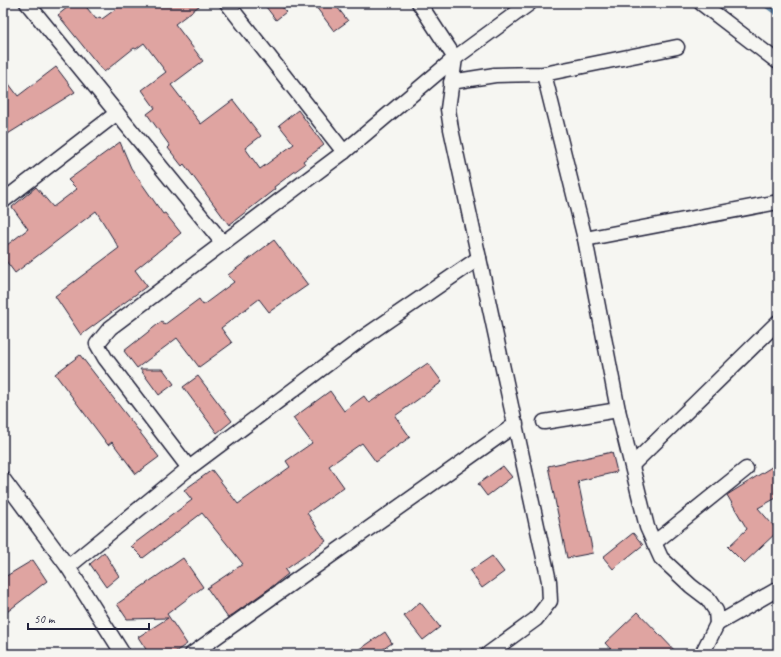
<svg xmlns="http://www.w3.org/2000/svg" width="781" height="657" viewBox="0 0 781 657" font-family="Caveat,sans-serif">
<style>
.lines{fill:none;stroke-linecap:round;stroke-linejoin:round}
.stream{stroke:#698dad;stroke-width:5}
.building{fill:#dfa4a1;stroke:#22223b}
.street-casing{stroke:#22223b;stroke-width:17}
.street{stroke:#f6f6f2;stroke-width:14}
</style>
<rect width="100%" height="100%" fill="#f6f6f2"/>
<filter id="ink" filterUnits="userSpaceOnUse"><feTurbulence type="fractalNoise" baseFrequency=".025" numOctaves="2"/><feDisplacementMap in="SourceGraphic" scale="8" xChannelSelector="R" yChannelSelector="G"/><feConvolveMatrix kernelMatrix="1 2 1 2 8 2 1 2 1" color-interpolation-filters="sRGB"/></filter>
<g filter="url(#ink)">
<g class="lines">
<!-- stream -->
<polyline class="stream" points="763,3 778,14"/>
</g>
<!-- building -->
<g class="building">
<polygon points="73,3 83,3 96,19 100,17 102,19 124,3 203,3 175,24 203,61 171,85 201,124 233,100 261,136 245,148 260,169 294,144 279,125 298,110 324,145 303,161 305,164 274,187 275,189 229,225 184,164 182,166 168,148 170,146 147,114 155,108 142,90 166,72 144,43 136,49 134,48 104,72 58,15"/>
<polygon points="263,3 279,3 286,12 276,20"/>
<polygon points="313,3 334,3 348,21 334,31"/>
<polygon points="56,67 75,92 3,137 3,76 18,96"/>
<polygon points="120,142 131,168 163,214 165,213 181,233 135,270 147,286 81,335 55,296 119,248 96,211 15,273 3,257 3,248 28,229 12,207 36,187 53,207 77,189 68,180"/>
<polygon points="274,240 308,285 269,312 259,299 221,328 232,343 199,367 177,338 137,368 124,351 162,321 164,325 199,299 203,305 234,282 228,275"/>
<polygon points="80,355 159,457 136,474 112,442 108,445 55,374"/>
<polygon points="428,363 442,382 395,416 410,437 376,462 362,443 329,466 344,487 307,513 326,541 285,570 288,574 270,588 228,618 207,588 243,564 202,513 143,558 131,546 192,500 184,490 212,470 238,504 290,467 286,461 312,443 293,418 330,391 344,411 364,396 369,403"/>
<polygon points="140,369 163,369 174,384 159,395"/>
<polygon points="198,376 232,421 217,433 183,387"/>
<polygon points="612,452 617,472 578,481 593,553 567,558 548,466"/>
<polygon points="778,463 778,497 758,508 778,531 744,563 728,547 747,529 727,495"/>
<polygon points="503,466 512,477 487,496 478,484"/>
<polygon points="633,533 643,545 613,569 603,557"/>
<polygon points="104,552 119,576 106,587 90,564"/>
<polygon points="492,556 504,572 482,588 470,571"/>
<polygon points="183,558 203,587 167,614 187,644 172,654 149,654 138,637 168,618 127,619 117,604"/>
<polygon points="33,560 47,581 3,615 3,578"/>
<polygon points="420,602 440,627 423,640 404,616"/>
<polygon points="638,612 678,654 615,654 605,643"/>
<polygon points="385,632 392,643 376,654 353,654"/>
</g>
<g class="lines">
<!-- street casing -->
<g class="street-casing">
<g id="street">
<polyline points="27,3 223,243"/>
<polyline points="227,3 344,152"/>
<polyline points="419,3 455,58 448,109 451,129 549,581 550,601 536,619 488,654"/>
<polyline points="701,3 778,62"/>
<polyline points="544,74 585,239 618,410 647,527 661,558 691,586 708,599 716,611 717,624 702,654"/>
<polyline points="451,82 495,75 544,74 677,47"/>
<polyline points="3,201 117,113"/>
<polyline points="585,239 778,202"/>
<polyline points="544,422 618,410"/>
<polyline points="632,465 778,322"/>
<polyline points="189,468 105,358 97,344 110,328 344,152 455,58 530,3"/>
<polyline points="3,479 68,567 123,654"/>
<polyline points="654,543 746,469"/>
<polyline points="68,567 189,468 361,339 479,258"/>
<polyline points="717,624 778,589"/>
<polyline points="192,654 516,424"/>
</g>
</g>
<!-- street -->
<use href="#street" class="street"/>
</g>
</g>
<!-- margin -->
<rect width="781" height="657" fill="none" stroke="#f6f6f2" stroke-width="16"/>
<rect x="8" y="8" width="765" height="641" fill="none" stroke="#22223b" stroke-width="1.5" filter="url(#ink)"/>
<!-- scale -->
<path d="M28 623v6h121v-6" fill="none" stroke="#22223b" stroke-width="2"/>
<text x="34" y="623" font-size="12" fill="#22223b" stroke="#f6f6f2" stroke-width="3" paint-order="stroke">50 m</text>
</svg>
